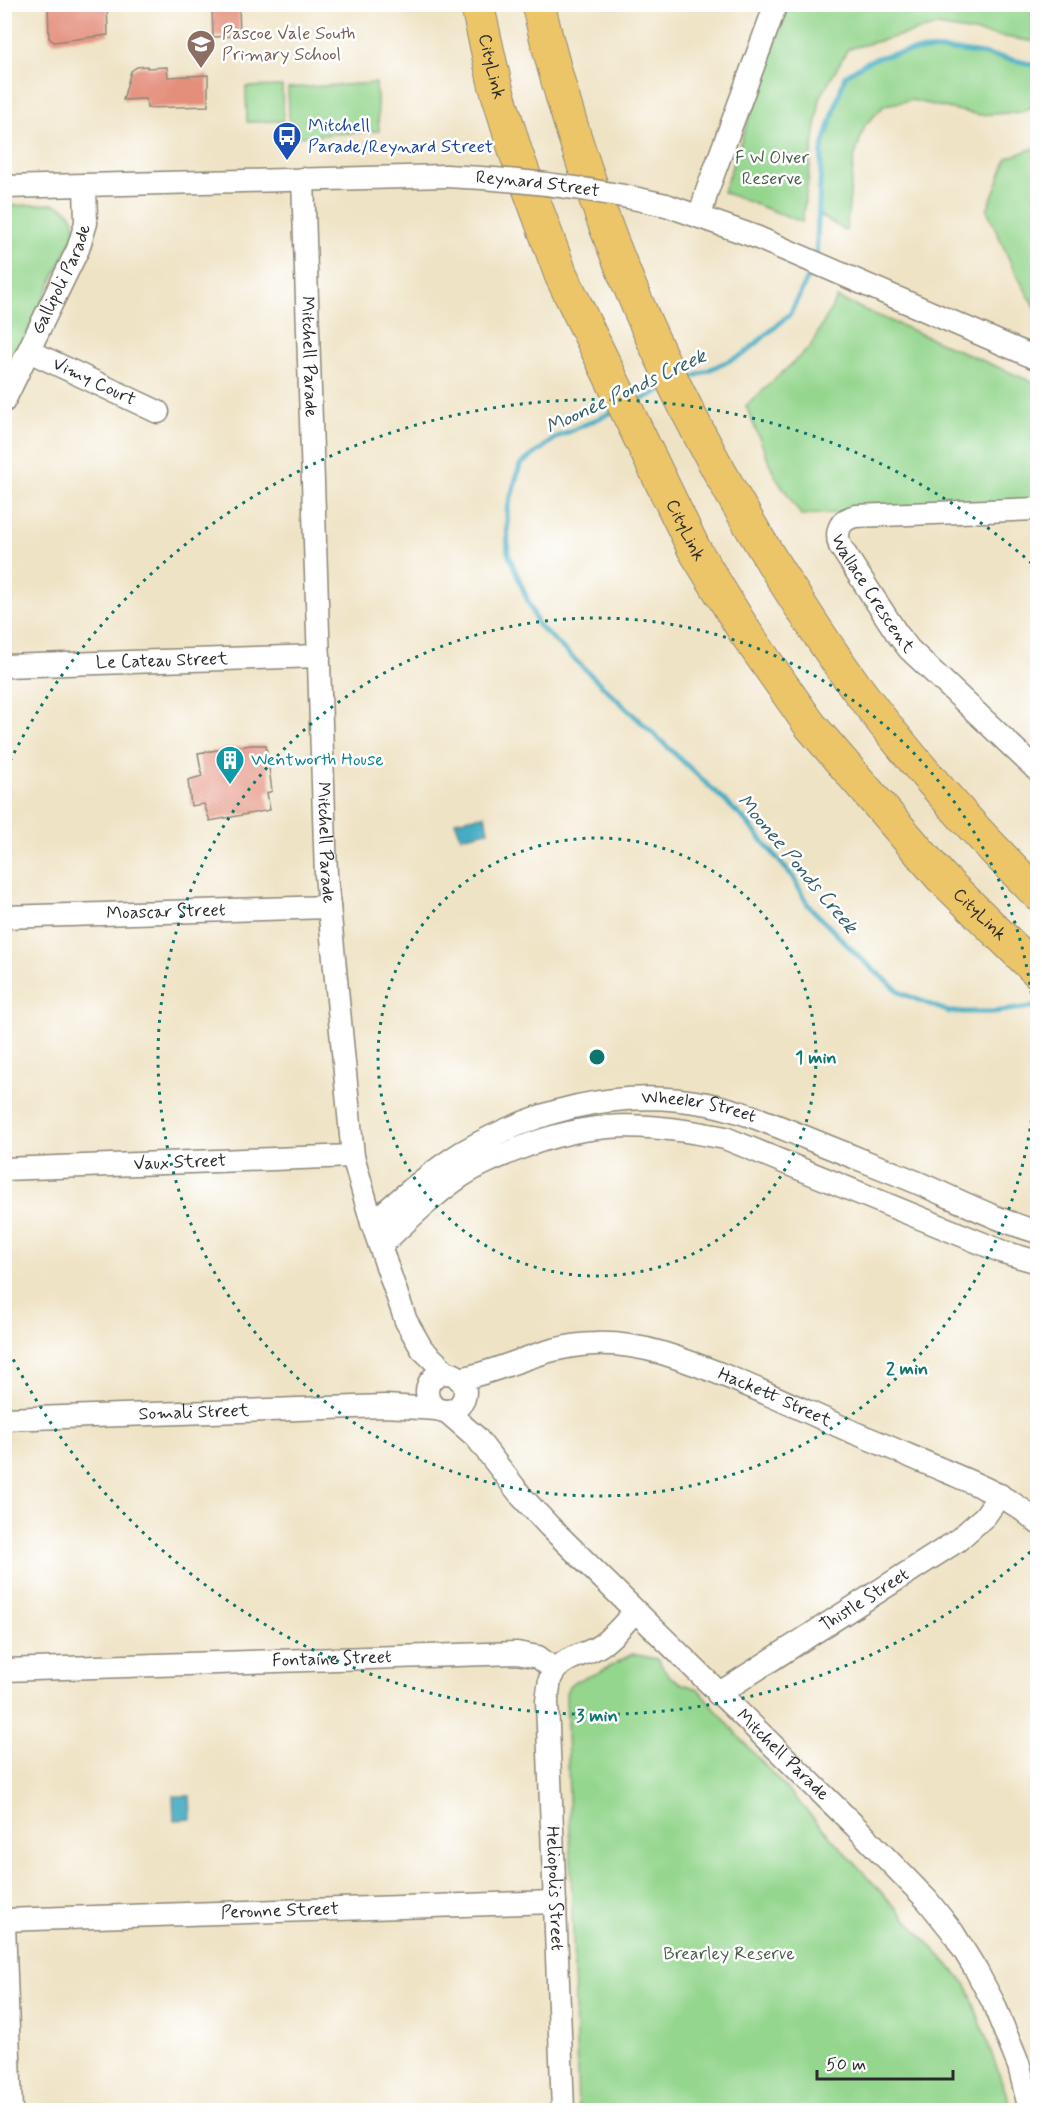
<svg xmlns="http://www.w3.org/2000/svg" width="1042" height="2115" viewBox="0 0 1042 2115" font-family="Mynerve,sans-serif">
<style>
.green{fill:#94d68e;stroke:#60805c;stroke-width:1.5}
.water{fill:#44acc3;stroke:#386c77;stroke-width:1.5}
.lines{fill:none;stroke-linecap:round;stroke-linejoin:round}
.stream{stroke:#44acc3;stroke-width:5}
.building{fill:#e48e7b}
.minor-casing{stroke:#8d8778;stroke-width:25}
.highway-casing{stroke:#8d8778;stroke-width:35}
.minor{stroke:#fff;stroke-width:22}
.highway{stroke:#edc569;stroke-width:33}
.minor-bridge-casing{stroke:#8d8778;stroke-width:25;stroke-linecap:butt}
.minor-bridge{stroke:#fff;stroke-width:22}
.ring{fill:none;stroke:#0f766e;stroke-width:3;stroke-dasharray:3 6}
.labels{text-anchor:middle;dominant-baseline:central;stroke-width:5;stroke-linejoin:round;paint-order:stroke}
.education-label{font-size:18px;fill:#785e54;stroke:#fff;text-anchor:start}
.street-label{font-size:18px;fill:#2b2b2b;stroke:#fff}
.transit-label{font-size:18px;fill:#164399;stroke:#fff;text-anchor:start}
.park-label{font-size:18px;fill:#4a5e49;stroke:#fff}
.culture-label{font-size:18px;fill:#0d838f;stroke:#fff;text-anchor:start}
.water-label{font-size:20px;font-style:italic;fill:#355f68;stroke:#fff}
.centre{fill:#0f766e;stroke:#fff;stroke-width:3}
.ring-label{font-size:18px;text-anchor:middle;font-weight:bold;fill:#0f766e;stroke:#fff;stroke-width:5;stroke-linejoin:round;paint-order:stroke}
</style>
<rect width="100%" height="100%" fill="#fff"/>
<filter id="ink" filterUnits="userSpaceOnUse"><feTurbulence type="fractalNoise" baseFrequency=".0167" numOctaves="2"/><feDisplacementMap in="SourceGraphic" scale="12" xChannelSelector="R" yChannelSelector="G"/><feConvolveMatrix kernelMatrix="1 2 1 2 8 2 1 2 1" color-interpolation-filters="sRGB"/></filter>
<filter id="wash" filterUnits="userSpaceOnUse"><feTurbulence type="fractalNoise" baseFrequency=".008" numOctaves="4" result="noise"/><feDisplacementMap in="SourceGraphic" scale="24" xChannelSelector="R" yChannelSelector="G"/><feGaussianBlur stdDeviation="1.35" result="paint"/><feColorMatrix in="noise" values="0 0 0 0 0 0 0 0 0 0 0 0 0 0 0 0 0 1.4 0 .05"/><feComposite in="paint" operator="in"/></filter>
<g filter="url(#wash)">
<rect width="100%" height="100%" fill="#efe3c5"/>
<!-- green -->
<g class="green">
<polygon points="789,5 1037,5 1037,42 937,26 848,49 820,98 802,222 723,192"/>
<polygon points="931,48 997,56 1037,66 1037,104 1021,112 979,115 911,100 885,105 865,125 854,158 846,231 819,215 822,149 845,76 875,58"/>
<polygon points="376,83 379,131 290,137 288,88"/>
<polygon points="282,86 283,121 247,122 246,87"/>
<polygon points="1037,147 1038,147 1037,311 1013,268 987,210 1007,158"/>
<path d="M 53,204 C 68,207 77,217 74,234 L 5,380 L 5,206 Z"/>
<polygon points="837,298 1037,384 1037,503 801,515 774,474 746,406 810,347"/>
<polygon points="632,1654 657,1659 669,1676 682,1684 698,1689 748,1747 967,1985 1012,2110 578,2110 566,1693 569,1686 575,1681 598,1673"/>
</g>
<!-- water -->
<g class="water">
<polygon points="485,815 488,831 461,837 455,821"/>
<polygon points="173,1796 190,1796 191,1819 174,1820"/>
</g>
<g class="lines">
<!-- stream -->
<g class="stream">
<path d="M 816,258 L 822,149 L 845,76 C 855,70 866,61 877,58 C 931,42 985,52 1038,66"/>
<polyline points="684,381 744,354 790,314 813,267"/>
<polyline points="634,403 664,389"/>
<polyline points="615,411 557,437 520,465 507,511 508,553 538,625 744,819 792,876 808,905 860,958 901,993 949,1012 993,1012 1038,1006"/>
</g>
</g>
<g id="blocks">
<!-- building -->
<g class="building">
<polygon points="48,4 107,4 108,35 54,42 49,38"/>
<polygon points="239,7 240,36 213,37 212,8"/>
<polygon points="147,66 147,68 167,67 168,77 208,75 208,106 147,108 146,99 123,100 131,71 137,67"/>
<polygon points="251,745 266,745 272,791 267,793 270,810 210,821 204,804 191,806 188,780 202,776 198,753"/>
</g>
</g>
</g>
<g filter="url(#ink)">
<use href="#blocks" fill-opacity="0" stroke="#8d8778" stroke-width="1.5"/>
<g class="lines">
<!-- minor casing -->
<g class="minor-casing">
<g id="minor">
<path id="s1" d="M 303,179 L 326,875 L 353,1156 L 372,1223 L 406,1321 L 422,1349 L 447,1373"/>
<polyline points="4,187 446,176"/>
<polyline points="666,205 756,237 1038,359"/>
<polyline points="700,217 707,191 776,4"/>
<path id="s2" d="M 29,351 L 158,412"/>
<path id="s3" d="M 4,401 L 78,249 L 86,223 L 85,185"/>
<path id="s4" d="M 1038,509 L 856,516 C 840,519 835,531 840,546 L 896,632 L 909,649 L 1038,771"/>
<path id="s5" d="M 4,666 L 319,656"/>
<path id="s6" d="M 4,917 L 329,907"/>
<path id="s7" d="M 4,1169 L 353,1156"/>
<path id="s8" d="M 372,1223 C 400,1199 429,1173 461,1153 C 538,1108 620,1087 708,1104 C 743,1111 774,1125 807,1138 C 843,1153 880,1167 916,1182 C 956,1199 996,1220 1038,1232"/>
<path d="M 380,1246 C 406,1222 431,1197 460,1177 C 478,1165 498,1157 518,1149 C 592,1119 648,1122 725,1138 L 1003,1252 L 1038,1262"/>
<circle cx="446" cy="1392" r="19"/>
<path id="s9" d="M 459,1379 C 507,1370 544,1345 595,1344 C 617,1343 641,1347 662,1353 C 727,1373 793,1406 855,1433 C 885,1445 914,1458 943,1470 C 977,1485 1011,1497 1038,1523"/>
<path id="s10" d="M 446,1411 L 476,1437 L 522,1497 L 550,1527 L 855,1826 L 927,1900 L 952,1931 L 976,1970 L 993,2002 L 1019,2066 L 1030,2110"/>
<path id="s11" d="M 4,1419 L 385,1406 L 437,1409"/>
<path id="s12" d="M 4,1670 L 517,1653 L 538,1657 L 555,1670 C 571,1654 585,1656 601,1645 C 614,1636 625,1623 635,1611"/>
<path id="s13" d="M 555,1670 L 550,1679 L 547,1701 L 563,2110"/>
<path id="s14" d="M 718,1694 L 957,1541 L 985,1516 L 1000,1495"/>
<path id="s15" d="M 4,1920 L 555,1902"/>
<polyline points="4,1923 11,2110"/>
</g>
</g>
<!-- highway casing -->
<g class="highway-casing">
<g id="highway">
<path id="s16" d="M 477,4 L 495,84 L 516,153 L 561,275 L 694,549 L 745,632 L 810,725 L 941,877 L 1038,972"/>
<path d="M 538,4 C 585,205 669,397 778,571 C 803,610 828,650 856,687 C 911,761 972,829 1038,894"/>
</g>
</g>
<!-- minor -->
<use href="#minor" class="minor"/>
<!-- highway -->
<use href="#highway" class="highway"/>
<!-- minor-bridge casing -->
<g class="minor-bridge-casing">
<g id="minor-bridge">
<path id="s17" d="M 446,176 C 521,179 592,188 666,205"/>
</g>
</g>
<!-- minor-bridge -->
<use href="#minor-bridge" class="minor-bridge"/>
</g>
</g>
<!-- distance rings -->
<g class="ring">
<circle cx="597" cy="1057" r="219"/>
<circle cx="597" cy="1057" r="439"/>
<path d="M1037 1546A658 658 0 0 1 6 1345M6 769A658 658 0 0 1 1037 568"/>
</g>
<!-- icons -->
<defs>
<g id="school-pin" transform="scale(1.5)"><path d="M0 17L-7.5 6A9.5 9.5 0 1 1 7.5 6Z" fill="#8d6e63" stroke="#fff"/><path d="M0-5L7-2L0 1L-7-2ZM-4 1L0 2.5L4 1V4Q0 6-4 4Z" fill="#fff"/></g>
<g id="bus-pin" transform="scale(1.5)"><path d="M0 17L-7.5 6A9.5 9.5 0 1 1 7.5 6Z" fill="#1a4fb4" stroke="#fff"/><path d="M-5-6H5V4H4V6H2V4H-2V6H-4V4H-5ZM-3.5-4V0h7V-4ZM-3.5 1.2v1.5H-2V1.2ZM2 1.2v1.5H3.5V1.2Z" fill="#fff"/></g>
<g id="building-pin" transform="scale(1.5)"><path d="M0 17L-7.5 6A9.5 9.5 0 1 1 7.5 6Z" fill="#0f9aa8" stroke="#fff"/><path d="M-4-6H4V6H1V3H-1V6H-4ZM-2.5-4.3h1.7v1.8h-1.7ZM.8-4.3h1.7v1.8H.8ZM-2.5-1h1.7V.8h-1.7ZM.8-1h1.7V.8H.8Z" fill="#fff"/></g>
</defs>
<g fill-rule="evenodd">
<use href="#school-pin" x="201" y="44"/>
<use href="#bus-pin" x="287" y="136"/>
<use href="#building-pin" x="230" y="760"/>
</g>
<g class="labels">
<!-- education labels -->
<g class="education-label">
<text x="222" y="34">Pascoe Vale South<tspan x="222" dy="21">Primary School</tspan></text>
</g>
<!-- street labels -->
<g class="street-label">
<text stroke="none"><textPath href="#s16" startOffset="64">CityLink</textPath></text>
<text stroke="none"><textPath href="#s17" startOffset="92">Reynard Street</textPath></text>
<text stroke="none"><textPath href="#s3" startOffset="135">Gallipoli Parade</textPath></text>
<text stroke="none"><textPath href="#s1" startOffset="178">Mitchell Parade</textPath></text>
<text stroke="none"><textPath href="#s2" startOffset="72">Vimy Court</textPath></text>
<text stroke="none"><textPath href="#s16" startOffset="568">CityLink</textPath></text>
<text stroke="none"><textPath href="#s4" startOffset="279">Wallace Crescent</textPath></text>
<text stroke="none"><textPath href="#s5" startOffset="158">Le Cateau Street</textPath></text>
<text stroke="none"><textPath href="#s1" startOffset="664">Mitchell Parade</textPath></text>
<text stroke="none"><textPath href="#s6" startOffset="162">Moascar Street</textPath></text>
<text stroke="none"><textPath href="#s16" startOffset="1054">CityLink</textPath></text>
<text stroke="none"><textPath href="#s8" startOffset="362">Wheeler Street</textPath></text>
<text stroke="none"><textPath href="#s7" startOffset="176">Vaux Street</textPath></text>
<text stroke="none"><textPath href="#s9" startOffset="330">Hackett Street</textPath></text>
<text stroke="none"><textPath href="#s11" startOffset="190">Somali Street</textPath></text>
<text stroke="none"><textPath href="#s14" startOffset="174">Thistle Street</textPath></text>
<text stroke="none"><textPath href="#s12" startOffset="328">Fontaine Street</textPath></text>
<text stroke="none"><textPath href="#s10" startOffset="482">Mitchell Parade</textPath></text>
<text stroke="none"><textPath href="#s13" startOffset="220">Heliopolis Street</textPath></text>
<text stroke="none"><textPath href="#s15" startOffset="276">Peronne Street</textPath></text>
</g>
<!-- transit labels -->
<g class="transit-label">
<text x="308" y="126">Mitchell<tspan x="308" dy="21">Parade/Reynard Street</tspan></text>
</g>
<!-- park labels -->
<g class="park-label">
<text x="772" y="158">F W Olver<tspan x="772" dy="21">Reserve</tspan></text>
<text x="729" y="1954">Brearley Reserve</text>
</g>
<!-- culture labels -->
<g class="culture-label">
<text x="251" y="760">Wentworth House</text>
</g>
<!-- water labels -->
<g class="water-label">
<text transform="translate(626 392) rotate(-25)">Moonee Ponds Creek</text>
<text transform="translate(797 864) rotate(50)">Moonee Ponds Creek</text>
</g>
</g>
<circle cx="597" cy="1057" r="9" class="centre"/>
<g class="ring-label">
<text x="816" y="1063">1 min</text>
<text x="907" y="1374">2 min</text>
<text x="597" y="1721">3 min</text>
</g>
<!-- margin -->
<rect width="1042" height="2115" fill="none" stroke="#fff" stroke-width="24"/>
<!-- scale -->
<path d="M817 2070v9h136v-9" fill="none" stroke="#2b2b2b" stroke-width="3"/>
<text x="826" y="2070" font-size="18" fill="#2b2b2b" stroke="#ffffff" stroke-width="4.5" paint-order="stroke">50 m</text>
</svg>
